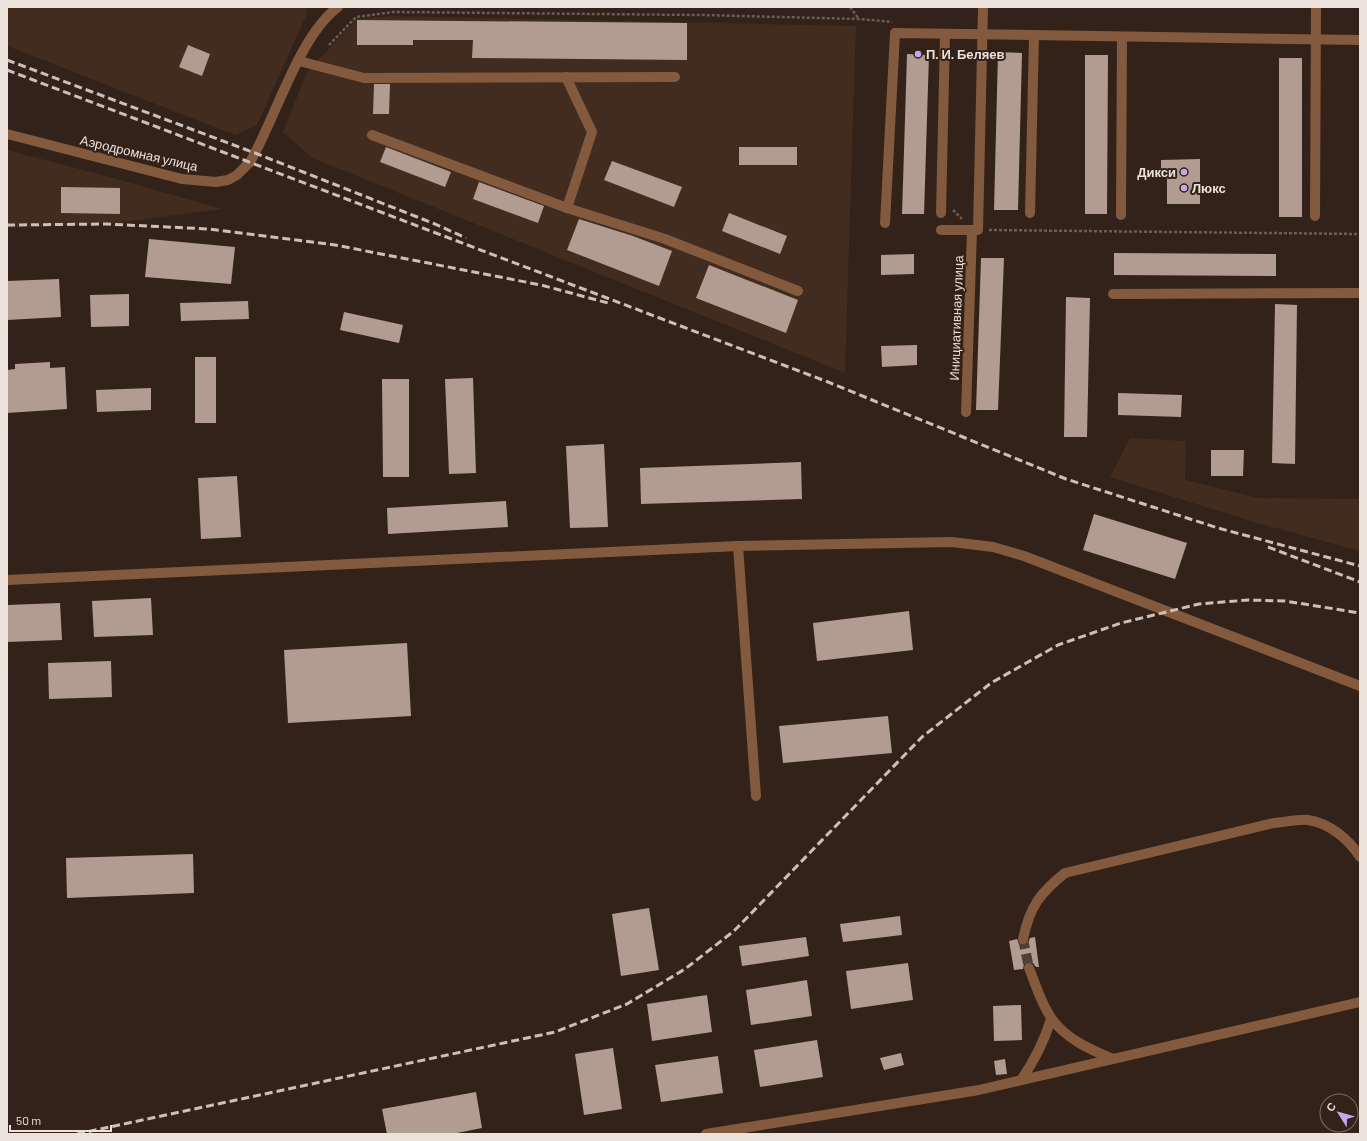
<svg xmlns="http://www.w3.org/2000/svg" width="1367" height="1141" viewBox="0 0 1367 1141" font-family="Barlow,sans-serif">
<style>
.built{fill:#422b1f}
.building{fill:#b29b91}
.lines{fill:none;stroke-linecap:round;stroke-linejoin:round}
.minor-tunnel{stroke:#4f3f36;stroke-width:10;stroke-dasharray:10 5;stroke-linecap:butt}
.path{stroke:#6b5c54;stroke-width:2.5;stroke-dasharray:3 2;stroke-linecap:butt}
.minor{stroke:#835a3e;stroke-width:10}
.rail{stroke:#ccbfb8;stroke-width:3;stroke-dasharray:8 4;stroke-linecap:butt}
.poi-dot{fill:#c9a5ee;stroke:#332219;stroke-width:1.5}
.labels{text-anchor:middle;dominant-baseline:central;stroke-width:4;stroke-linejoin:round;paint-order:stroke}
.poi-label{font-size:13px;font-weight:bold;fill:#ede1db;stroke:#332219;text-anchor:start}
.street-label{font-size:13px;fill:#ede1db;stroke:#332219}
</style>
<rect width="100%" height="100%" fill="#332219"/>
<!-- built -->
<g class="built">
<polygon points="7,7 307,7 306,16 257,125 235,135 7,46"/>
<polygon points="392,16 856,26 845,373 312,158 283,132 307,72 357,19"/>
<polygon points="7,150 106,176 223,209 107,224 7,228"/>
<polygon points="1130,438 1186,441 1185,480 1258,498 1360,499 1360,551 1257,523 1110,477"/>
</g>
<!-- building -->
<g class="building">
<polygon points="357,20 687,23 687,60 472,58 473,40 413,40 413,45 357,45"/>
<polygon points="188,45 210,54 202,76 179,67"/>
<polygon points="998,52 1022,53 1018,210 994,210"/>
<polygon points="907,54 929,55 924,214 902,214"/>
<polygon points="1085,55 1108,55 1107,214 1085,214"/>
<rect x="1279" y="58" width="23" height="159"/>
<polygon points="374,84 390,84 389,114 373,114"/>
<polygon points="386,147 451,172 445,187 380,162"/>
<rect x="739" y="147" width="58" height="18"/>
<polygon points="1200,159 1200,204 1167,204 1167,172 1161,172 1161,160"/>
<polygon points="612,161 682,187 674,207 604,180"/>
<polygon points="479,182 544,206 538,223 473,199"/>
<polygon points="61,187 120,188 120,214 61,213"/>
<polygon points="729,213 787,236 780,254 722,231"/>
<polygon points="579,219 633,236 672,251 659,286 567,250"/>
<polygon points="149,239 235,247 231,284 145,277"/>
<polygon points="1114,253 1276,254 1276,276 1114,275"/>
<polygon points="914,254 914,274 881,275 881,255"/>
<polygon points="981,258 1004,258 998,410 976,410"/>
<polygon points="709,265 798,300 786,333 696,298"/>
<polygon points="59,279 61,317 7,320 7,281"/>
<polygon points="129,294 129,326 91,327 90,295"/>
<polygon points="1066,297 1090,298 1087,437 1064,437"/>
<polygon points="248,301 249,319 181,321 180,303"/>
<polygon points="1275,304 1297,305 1295,464 1272,463"/>
<polygon points="344,312 403,325 399,343 340,330"/>
<polygon points="917,345 917,365 882,367 881,346"/>
<rect x="195" y="357" width="21" height="66"/>
<polygon points="50,362 50,368 65,367 67,409 7,413 7,370 15,369 15,364"/>
<polygon points="473,378 476,473 449,474 445,379"/>
<polygon points="382,379 409,379 409,477 383,477"/>
<polygon points="151,388 151,410 97,412 96,390"/>
<polygon points="1118,393 1182,395 1181,417 1118,415"/>
<polygon points="604,444 608,527 570,528 566,446"/>
<polygon points="1211,450 1244,450 1243,476 1211,476"/>
<polygon points="801,462 802,499 641,504 640,468"/>
<polygon points="237,476 241,537 201,539 198,478"/>
<polygon points="506,501 508,527 388,534 387,508"/>
<polygon points="1094,514 1187,543 1175,579 1083,550"/>
<polygon points="151,598 153,635 94,637 92,601"/>
<polygon points="60,603 62,640 7,642 7,605"/>
<polygon points="909,611 913,650 817,661 813,623"/>
<polygon points="407,643 411,716 288,723 284,650"/>
<polygon points="111,661 112,697 49,699 48,663"/>
<polygon points="888,716 892,753 783,763 779,726"/>
<polygon points="193,854 194,893 67,898 66,858"/>
<polygon points="649,908 659,970 621,976 612,914"/>
<polygon points="900,916 902,935 843,942 840,924"/>
<polygon points="806,937 809,956 742,966 739,946"/>
<polygon points="1035,937 1039,967 1036,967 1033,963 1027,962 1024,964 1023,969 1014,970 1009,941 1017,939 1019,944 1024,945 1028,943 1030,938"/>
<polygon points="908,963 913,1000 851,1009 846,971"/>
<polygon points="807,980 812,1016 751,1025 746,990"/>
<polygon points="707,995 712,1032 652,1041 647,1004"/>
<polygon points="1021,1005 1022,1040 994,1041 993,1006"/>
<polygon points="817,1040 823,1077 760,1087 754,1050"/>
<polygon points="613,1048 622,1109 584,1115 575,1054"/>
<polygon points="901,1053 904,1065 884,1070 880,1058"/>
<polygon points="718,1056 723,1093 661,1102 655,1065"/>
<polygon points="1005,1059 1007,1074 996,1075 994,1061"/>
<polygon points="476,1092 482,1128 452,1134 387,1134 382,1109"/>
</g>
<g class="lines">
<!-- minor-tunnel -->
<polyline class="minor-tunnel" points="1023,939 1029,968"/>
<!-- path -->
<g class="path">
<polyline points="850,7 859,19"/>
<polyline points="329,45 356,17 394,12 700,15 860,19 892,22"/>
<polyline points="953,210 962,219"/>
<polyline points="989,230 1360,234"/>
</g>
<!-- minor -->
<g class="minor">
<polyline points="299,61 364,78 675,77"/>
<polyline points="566,77 592,132 567,208"/>
<path d="M 7,134 L 182,179 L 216,182 L 228,180 L 237,175 L 250,162 C 276,118 298,37 338,7"/>
<polyline points="372,135 567,208 665,239 798,291"/>
<polyline points="941,213 945,34"/>
<polyline points="1030,213 1034,36"/>
<polyline points="1121,215 1122,37"/>
<polyline points="1315,216 1316,7"/>
<polyline points="885,223 895,33 1360,40"/>
<polyline points="941,230 972,230"/>
<polyline points="1113,294 1360,293"/>
<polyline points="966,412 972,230 978,230 983,7"/>
<polyline points="738,546 756,796"/>
<polyline points="7,580 738,546 952,542 993,547 1024,556 1360,686"/>
<path d="M 1023,939 C 1030,906 1040,893 1065,873 L 1274,823 C 1285,822 1298,819 1308,820 C 1329,823 1349,839 1360,857"/>
<path d="M 1029,968 C 1035,983 1042,1006 1052,1019 C 1066,1039 1091,1050 1113,1059"/>
<path d="M 1021,1080 C 1035,1060 1044,1042 1051,1019"/>
<polyline points="706,1134 979,1090 1360,1002"/>
</g>
<!-- rail -->
<g class="rail">
<polyline points="7,60 255,153 435,224 466,238"/>
<polyline points="7,70 828,382 1066,479 1218,528 1360,566"/>
<polyline points="7,225 107,224 208,229 335,245 541,285 608,303"/>
<polyline points="1268,547 1360,582"/>
<polyline points="77,1134 555,1032 627,1004 685,969 734,931 922,737 991,683 1058,645 1121,623 1199,604 1248,600 1285,601 1360,613"/>
</g>
</g>
<!-- markers -->
<g class="poi-dot">
<circle cx="918" cy="54" r="4"/>
<circle cx="1184" cy="172" r="4"/>
<circle cx="1184" cy="188" r="4"/>
</g>
<g class="labels">
<!-- poi labels -->
<g class="poi-label">
<text x="926" y="54">П. И. Беляев</text>
<text x="1176" y="172" text-anchor="end">Дикси</text>
<text x="1192" y="188">Люкс</text>
</g>
<!-- street labels -->
<g class="street-label">
<text transform="translate(139 153) rotate(13)">Аэродромная улица</text>
<text transform="translate(956 318) rotate(-88)">Инициативная улица</text>
</g>
</g>
<!-- border -->
<rect width="1367" height="1141" fill="none" stroke="#ede1db" stroke-width="16"/>
<!-- north arrow -->
<g transform="translate(1339 1113) rotate(307)"><circle r="19" fill="#332219" stroke="#7d6e67"/>
<path d="M0-3L7 15L0 10L-7 15Z" fill="#c9a5ee"/>
<text y="-6" font-size="11" font-weight="bold" text-anchor="middle" fill="#ede1db">С</text>
</g>
<!-- scale -->
<path d="M10 1125v6h101v-6" fill="none" stroke="#ede1db" stroke-width="2"/>
<text x="16" y="1125" font-size="12" fill="#ede1db" stroke="#332219" stroke-width="3" paint-order="stroke">50 m</text>
</svg>
